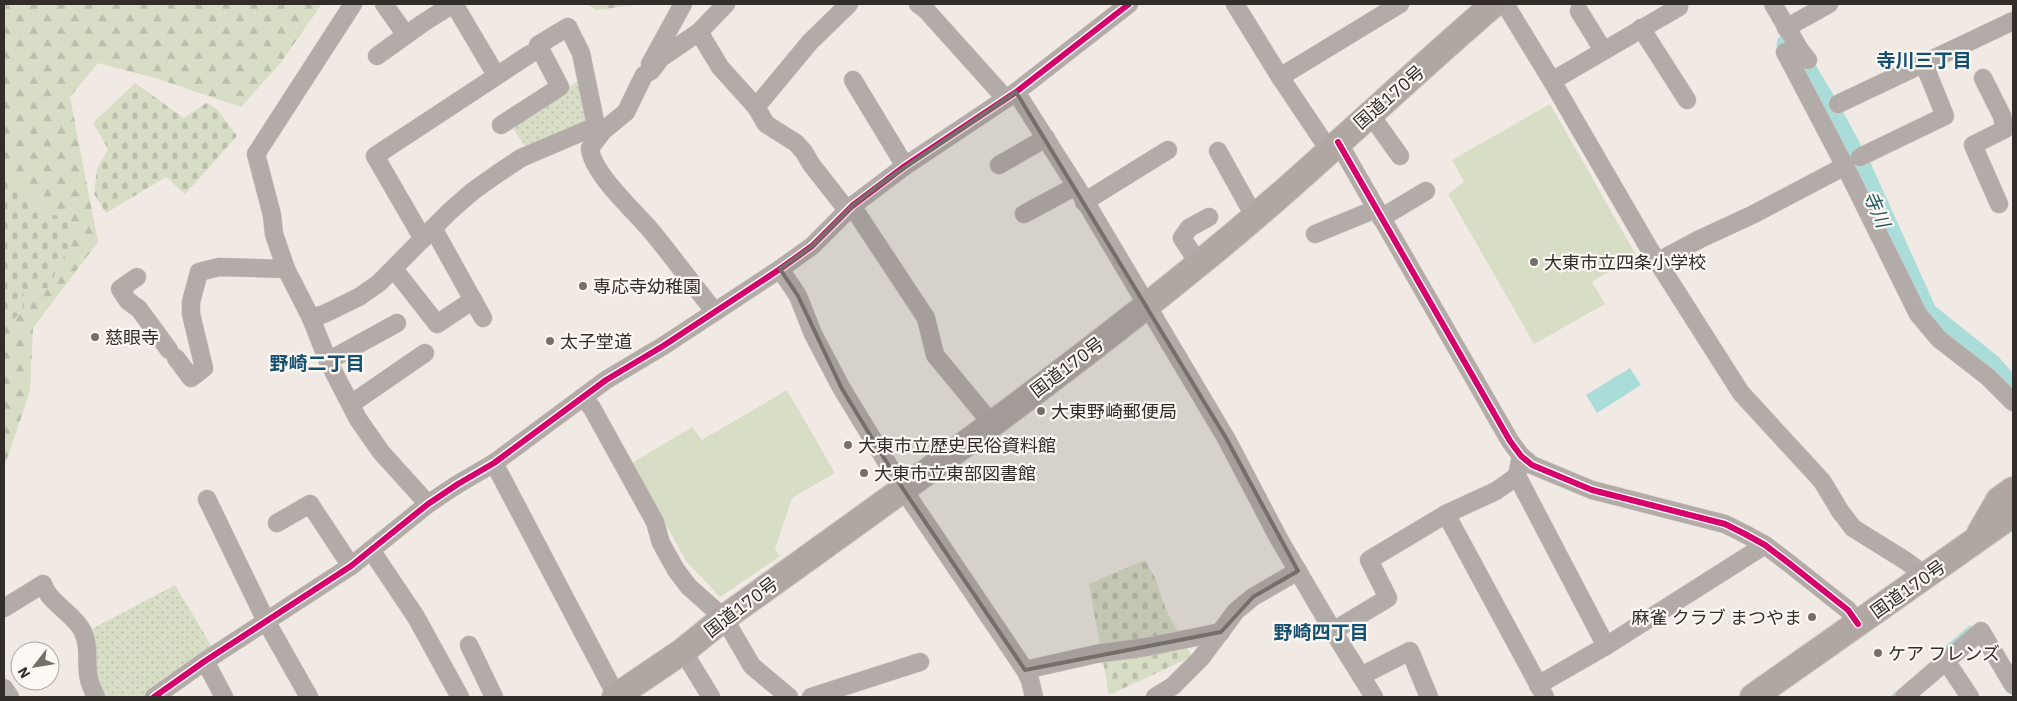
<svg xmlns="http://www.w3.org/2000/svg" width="2017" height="701" viewBox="0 0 2017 701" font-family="'IBM Plex Sans','Noto Sans JP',sans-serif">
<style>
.green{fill:#d8ddc6}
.forest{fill:url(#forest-firs)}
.cemetery{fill:url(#cemetery-stones)}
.park{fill:url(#park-dots)}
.water{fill:#aadcda}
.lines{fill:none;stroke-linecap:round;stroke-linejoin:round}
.stream{stroke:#aadcda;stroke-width:4.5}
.river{stroke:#aadcda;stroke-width:25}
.minor-casing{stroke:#cec8c3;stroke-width:19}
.highway-casing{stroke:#cec8c3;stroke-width:28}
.minor{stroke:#b3aba8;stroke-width:18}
.highway{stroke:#b0a7a3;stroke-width:26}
.cycleway-casing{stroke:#fef8f4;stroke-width:9}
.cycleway{stroke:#d6006c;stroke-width:6}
.marked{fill:#756f6a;fill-opacity:0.2;stroke:#756f6a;stroke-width:4;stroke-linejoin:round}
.poi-dot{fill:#756f6a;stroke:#fef8f4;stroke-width:2}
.labels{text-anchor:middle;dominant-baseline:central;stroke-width:4.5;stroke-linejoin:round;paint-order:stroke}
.street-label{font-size:18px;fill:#322d29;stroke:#fef8f4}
.poi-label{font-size:18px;fill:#322d29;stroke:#fef8f4;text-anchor:start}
.neighbourhood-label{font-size:19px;font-weight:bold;fill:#155071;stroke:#fef8f4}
.water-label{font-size:19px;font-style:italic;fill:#205d5e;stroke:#fef8f4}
</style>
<defs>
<pattern id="forest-firs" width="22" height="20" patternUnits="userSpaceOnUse" patternTransform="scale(1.25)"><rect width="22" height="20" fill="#d8ddc6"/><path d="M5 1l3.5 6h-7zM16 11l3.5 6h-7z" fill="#babeaa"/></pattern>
<pattern id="cemetery-stones" width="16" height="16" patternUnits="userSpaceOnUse" patternTransform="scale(1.25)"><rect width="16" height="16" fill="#d8ddc6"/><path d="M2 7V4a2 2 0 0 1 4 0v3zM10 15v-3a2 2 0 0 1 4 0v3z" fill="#babeaa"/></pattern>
<pattern id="park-dots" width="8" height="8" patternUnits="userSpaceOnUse" patternTransform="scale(1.25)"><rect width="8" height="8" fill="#d8ddc6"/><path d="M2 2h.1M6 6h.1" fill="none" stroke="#babeaa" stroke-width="1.8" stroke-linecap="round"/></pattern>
</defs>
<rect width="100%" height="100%" fill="#f1eae4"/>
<!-- green -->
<g class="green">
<polygon points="1550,104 1636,255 1592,282 1605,304 1534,344 1448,194 1464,182 1452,160"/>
<polygon points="787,390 835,473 792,498 775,549 780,556 720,597 686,561 632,463 692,427 702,440"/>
</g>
<!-- forest -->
<g class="forest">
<polygon points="4,4 322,4 282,61 241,107 158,79 98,63 70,97 98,242 33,328 30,391 4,468"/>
<polygon points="586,4 645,4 596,10"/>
</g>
<!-- cemetery -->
<g class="cemetery">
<polygon points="135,83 184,118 206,103 217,109 237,136 185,194 166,177 106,213 94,194 97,169 108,149 93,123"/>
<polygon points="8,175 32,198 41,213 70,218 70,244 48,288 22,290 24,308 13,320 4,321 4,177"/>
<polygon points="1145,560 1155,578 1166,610 1191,655 1189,658 1109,695 1089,584"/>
</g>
<!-- park -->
<g class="park">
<polygon points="580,79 589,116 582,124 526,147 513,129"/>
<polygon points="175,585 214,650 149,697 100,697 86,632"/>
</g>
<!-- water -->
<polygon class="water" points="1630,368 1641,385 1597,413 1586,395"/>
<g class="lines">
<!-- stream -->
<g class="stream">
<polyline points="1939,655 1970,628"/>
<polyline points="1893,697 1900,691"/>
</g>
<!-- river -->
<polyline class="river" points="1789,45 1828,110 1860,170 1925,314 1990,366 2013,392"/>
<!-- minor casing -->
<g class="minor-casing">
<g id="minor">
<polyline points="353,4 256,154 272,215 274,234 286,269 311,318 328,361 358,419 381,452 428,504"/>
<polyline points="384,4 406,35"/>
<polyline points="454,4 496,75"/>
<polyline points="918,4 926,10 1006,99"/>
<polyline points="1235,4 1280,77 1329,150"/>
<polyline points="1505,4 1552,81 1650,250 1741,393 1822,481 1840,511 1853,528 1906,561 1926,576"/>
<polyline points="1773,4 1800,50 1808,60"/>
<polyline points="1579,11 1603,50"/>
<polyline points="1641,28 1687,100"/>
<polyline points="1786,28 1829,4"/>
<polyline points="699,32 720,67 756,107 766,124 796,143 804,152 811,164 847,210"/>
<polyline points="1785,52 1848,172 1918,314 1939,339 1988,377 2013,402"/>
<polyline points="377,56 423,23 453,4"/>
<polyline points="650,64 683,4"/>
<polyline points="1280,77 1400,4"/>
<polyline points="1983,78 2002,116 2005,129 1973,145 1999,204"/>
<polyline points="853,80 905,166"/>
<polyline points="1552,81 1679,7"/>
<polyline points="1016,92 1076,186 1226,438 1279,539 1333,631 1374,697"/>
<polyline points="1838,104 2013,21"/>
<polyline points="756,107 810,42 849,4"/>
<polyline points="1370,114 1400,156"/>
<polyline points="501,125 560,87 538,45 568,27 581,53 596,126"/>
<polyline points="1338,142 1510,441 1521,456 1532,465 1592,490 1725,524 1745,534 1765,545 1790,564 1848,610 1858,624"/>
<polyline points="1218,151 1254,216"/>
<polyline points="1860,157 1945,116 1924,64"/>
<polyline points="999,165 1046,138"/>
<polyline points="1084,202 1168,150"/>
<polyline points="852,206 926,318 935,355 992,424"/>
<polyline points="1024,214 1076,186"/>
<polyline points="1381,218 1426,191"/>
<polyline points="433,228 483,318"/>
<polyline points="1315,234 1376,209"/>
<polyline points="423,239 375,156 530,54"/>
<polyline points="1657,262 1700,239 1754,214 1845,166"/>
<polyline points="1199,264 1182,238 1189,228 1209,217"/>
<polyline points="394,269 437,324 473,300"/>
<polyline points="780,269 798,296 813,334 842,389 903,489 1025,670 1030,680 1034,697"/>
<polyline points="137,277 120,289 128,301 139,309 169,350"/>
<path d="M 715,312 C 694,286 674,259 653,233 C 636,212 592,174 590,148 L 603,131 L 626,112 L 644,75 L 651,71 L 661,58 L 699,32 L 726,4"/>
<polyline points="311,318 324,314 359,297 379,283 449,212 473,191 497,174 521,158 596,126 603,131"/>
<polyline points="176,358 191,378 204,368 191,314 191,302 199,272 219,267 286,269"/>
<polyline points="328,361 397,323"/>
<polyline points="583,397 592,408 655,522 661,543 676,570 689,587 724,618 752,666 789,697"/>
<polyline points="351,404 425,353"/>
<polyline points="494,463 617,697"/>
<polyline points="1517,476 1606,646"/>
<polyline points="207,499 266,621 309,697"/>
<polyline points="1446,514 1545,697"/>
<polyline points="277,523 310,504 351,566"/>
<polyline points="371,550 416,617 460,697"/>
<path d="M 4,608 L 43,584 C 49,603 72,612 82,630 C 91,647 85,663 89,679 C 90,685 94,692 96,697"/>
<polyline points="1333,631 1388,598 1369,560 1446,514 1496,491 1517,476 1521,456"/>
<polyline points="469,645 494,697"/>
<polyline points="683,651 711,697"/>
<polyline points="205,661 224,697"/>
<polyline points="1946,661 1970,697"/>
<polyline points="1025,670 1096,654 1147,647 1221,632"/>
<polyline points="1361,676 1410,651 1429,697"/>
<polyline points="1538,685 1606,646 1765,545"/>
<polyline points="4,688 10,697"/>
<polyline points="154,697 205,661 351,566 428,504 458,484 494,463 606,380 663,346 780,269 812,246 852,206 905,166 1016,92 1129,4"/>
<polyline points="811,697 920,662"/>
<polyline points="1155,697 1173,686 1201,658 1236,611 1253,597 1298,571"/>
<polyline points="1904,697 1981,631 2013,685"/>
</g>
</g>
<!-- highway casing -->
<g class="highway-casing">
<g id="highway">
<polyline points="1980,533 1999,500 2013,490"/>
<path d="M 615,697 L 683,651 L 724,618 C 883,504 1044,390 1196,266 C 1299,183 1394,90 1494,4"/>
<polyline points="1753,697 2013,514"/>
</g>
</g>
<!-- minor -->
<use href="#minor" class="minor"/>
<!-- highway -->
<use href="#highway" class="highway"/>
<!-- cycleway casing -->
<g class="cycleway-casing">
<g id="cycleway">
<polyline points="1338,142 1510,441 1521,456 1532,465 1592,490 1725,524 1745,534 1765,545 1790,564 1848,610 1858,624"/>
<polyline points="154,697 205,661 351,566 428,504 458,484 494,463 606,380 663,346 780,269 812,246 852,206 905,166 1016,92 1129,4"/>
</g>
</g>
<!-- cycleway -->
<use href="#cycleway" class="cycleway"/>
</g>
<!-- marked area -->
<path class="marked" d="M 1016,92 L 1226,438 L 1298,571 L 1253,597 L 1221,632 L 1025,670 L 903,489 L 842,389 L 798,296 L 780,269 L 812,246 L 852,206 L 879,185 Z"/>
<!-- markers -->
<g class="poi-dot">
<circle cx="1534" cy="262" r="5"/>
<circle cx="583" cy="286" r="5"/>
<circle cx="95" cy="337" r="5"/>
<circle cx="550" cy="341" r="5"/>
<circle cx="1041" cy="411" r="5"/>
<circle cx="848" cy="445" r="5"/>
<circle cx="864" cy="473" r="5"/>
<circle cx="1812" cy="617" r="5"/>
<circle cx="1878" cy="653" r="5"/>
</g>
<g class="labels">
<!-- street labels -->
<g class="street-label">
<text transform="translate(1389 97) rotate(-41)">国道170号</text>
<text transform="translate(1067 367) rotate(-37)">国道170号</text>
<text transform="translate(1908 589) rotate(-35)">国道170号</text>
<text transform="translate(741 607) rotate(-37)">国道170号</text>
</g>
<!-- poi labels -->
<g class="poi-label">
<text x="1544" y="262">大東市立四条小学校</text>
<text x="593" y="286">専応寺幼稚園</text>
<text x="105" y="337">慈眼寺</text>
<text x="560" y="341">太子堂道</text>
<text x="1051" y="411">大東野崎郵便局</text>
<text x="858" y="445">大東市立歴史民俗資料館</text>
<text x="874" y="473">大東市立東部図書館</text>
<text x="1802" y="617" text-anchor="end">麻雀 クラブ まつやま</text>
<text x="1888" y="653">ケア フレンズ</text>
</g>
<!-- neighbourhood labels -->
<g class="neighbourhood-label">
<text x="1924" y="60">寺川三丁目</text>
<text x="317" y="363">野崎二丁目</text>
<text x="1321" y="632">野崎四丁目</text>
</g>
<!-- water labels -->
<g class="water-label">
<text transform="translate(1877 209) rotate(66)">寺川</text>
</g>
</g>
<!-- border -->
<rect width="2017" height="701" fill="none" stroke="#322d29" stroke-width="10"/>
<!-- north arrow -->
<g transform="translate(35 666) rotate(239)"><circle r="24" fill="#fef8f4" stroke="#aca7a3"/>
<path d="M0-4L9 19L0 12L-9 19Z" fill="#756f6a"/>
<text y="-8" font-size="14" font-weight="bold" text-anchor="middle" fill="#322d29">N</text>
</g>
</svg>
